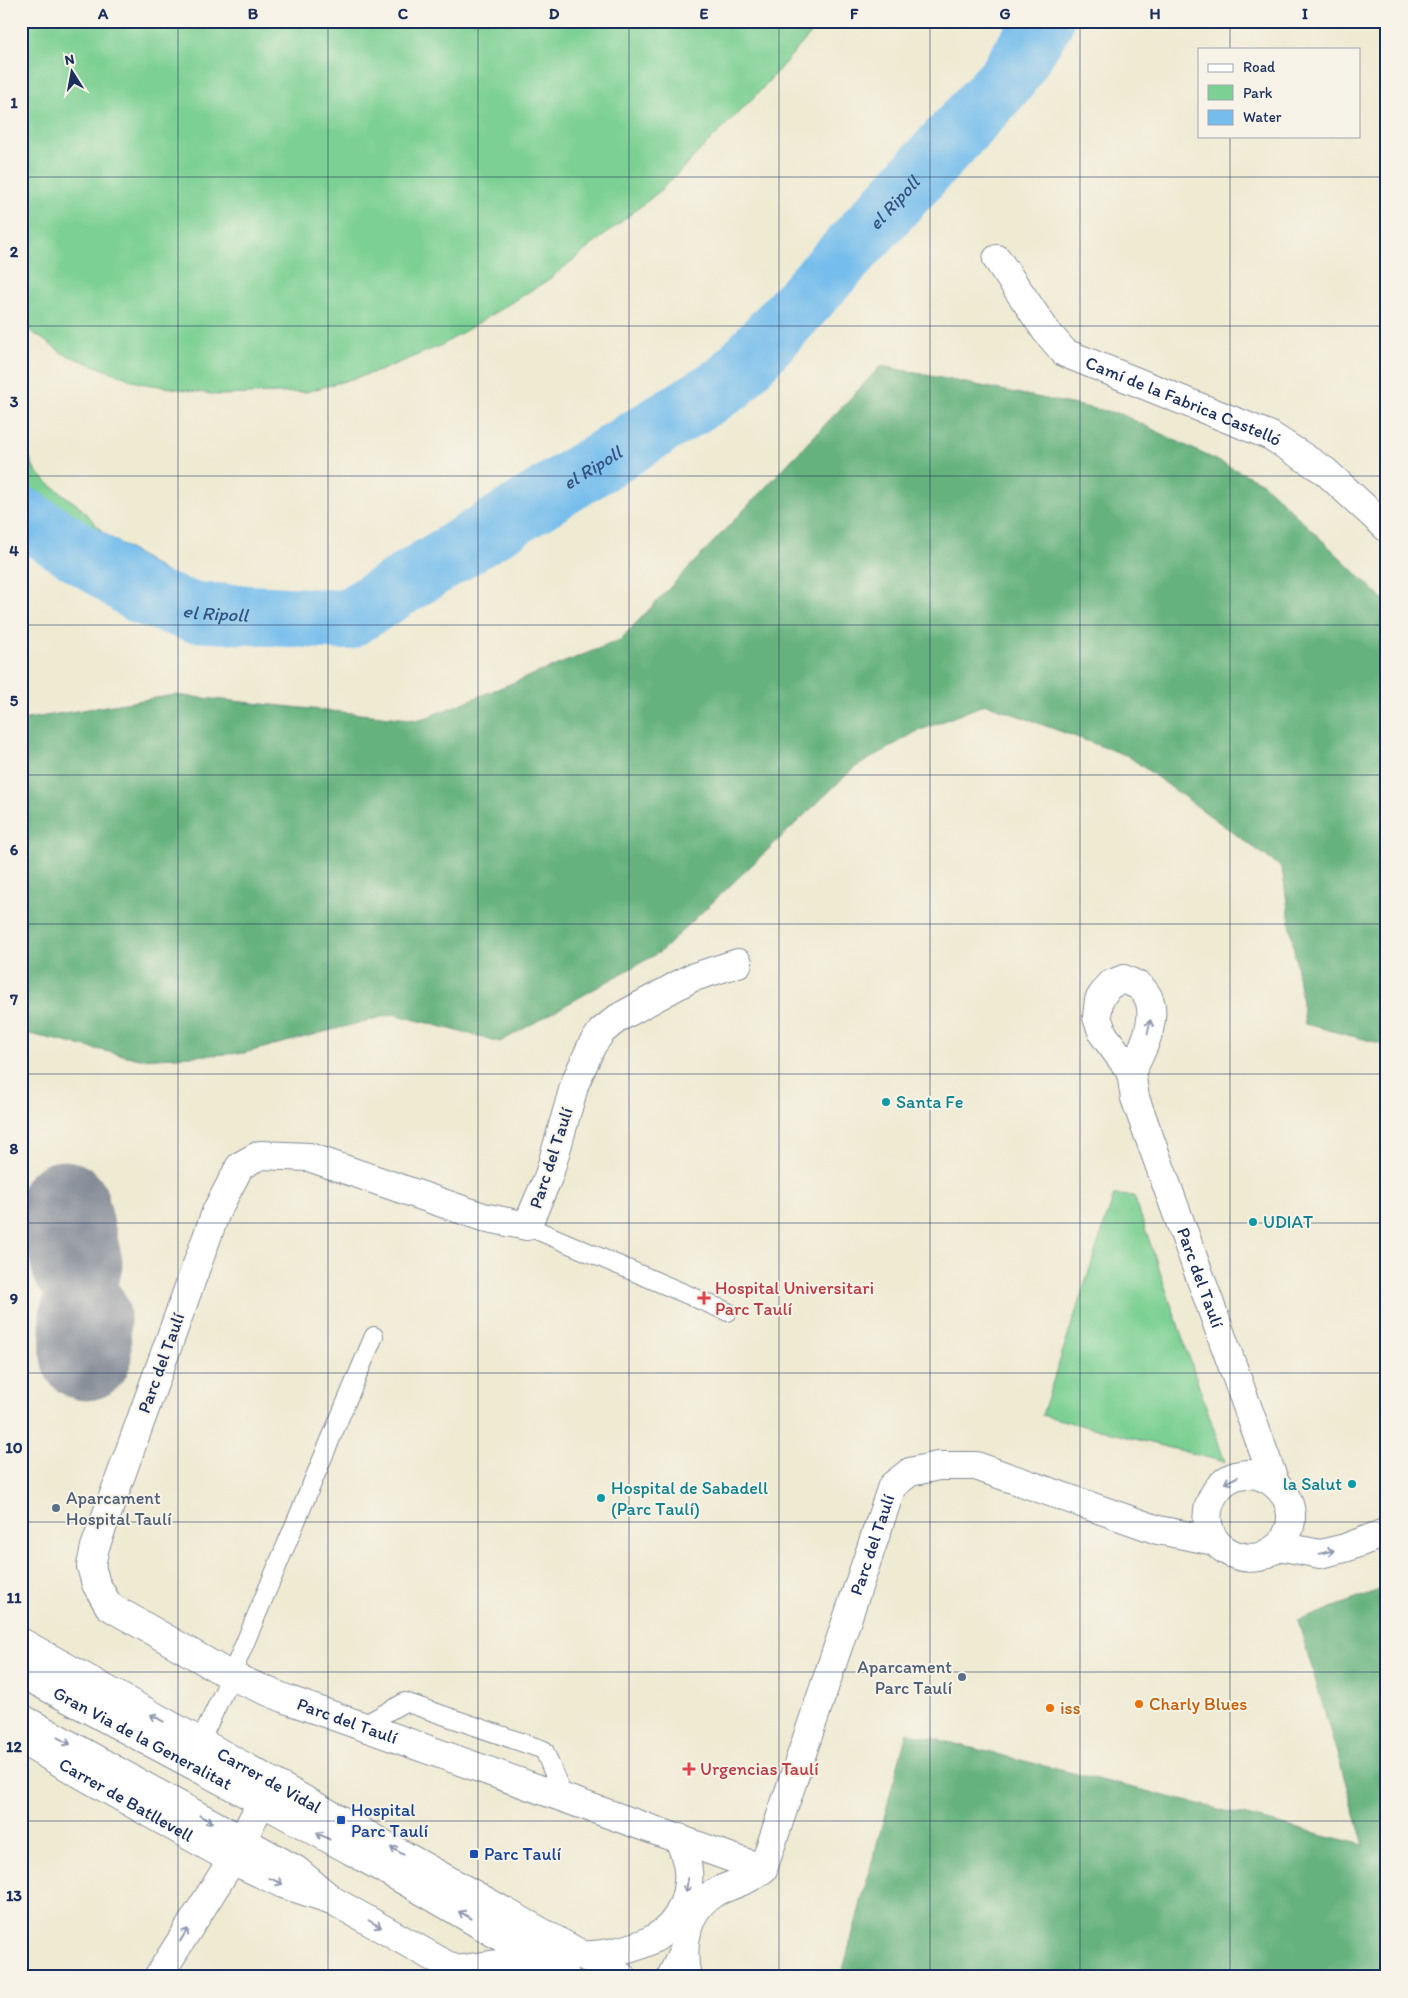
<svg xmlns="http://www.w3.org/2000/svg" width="1408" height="1998" viewBox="0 0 1408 1998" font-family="Itim,sans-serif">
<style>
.green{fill:#7cd093;stroke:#4c8078}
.forest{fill:#65b27d;stroke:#40706e}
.water{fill:#74bdec;stroke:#4876a5}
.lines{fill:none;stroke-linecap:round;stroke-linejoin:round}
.river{stroke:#74bdec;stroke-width:60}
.taxiway{stroke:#858c98;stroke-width:91}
.lane-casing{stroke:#858c98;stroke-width:20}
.street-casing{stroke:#858c98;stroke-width:30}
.secondary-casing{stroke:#858c98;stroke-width:30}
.lane{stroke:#fff;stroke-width:18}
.street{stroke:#fff;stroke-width:28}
.secondary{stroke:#fff;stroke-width:28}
.oneway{stroke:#8d97ae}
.grid{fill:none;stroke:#1b2f5e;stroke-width:1;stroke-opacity:0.55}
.culture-dot{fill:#0f9aa8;stroke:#f7f3e8;stroke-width:2}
.health-dot{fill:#e0444e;stroke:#f7f3e8;stroke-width:2}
.service-dot{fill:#5c6f8a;stroke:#f7f3e8;stroke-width:2}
.food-dot{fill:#e8710a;stroke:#f7f3e8;stroke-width:2}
.transit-dot{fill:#1a4fb4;stroke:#f7f3e8;stroke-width:2}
.labels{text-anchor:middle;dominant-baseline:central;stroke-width:4;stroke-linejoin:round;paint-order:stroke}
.street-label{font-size:18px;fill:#1b2f5e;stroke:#f7f3e8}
.culture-label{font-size:18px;fill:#0d838f;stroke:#f7f3e8;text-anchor:start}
.health-label{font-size:18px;fill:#be3a42;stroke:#f7f3e8;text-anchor:start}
.service-label{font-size:18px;fill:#4e5e75;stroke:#f7f3e8;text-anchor:start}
.food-label{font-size:18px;fill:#c56008;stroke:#f7f3e8;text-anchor:start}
.transit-label{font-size:18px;fill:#164399;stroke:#f7f3e8;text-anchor:start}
.water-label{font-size:19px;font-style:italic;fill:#315282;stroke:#f7f3e8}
.neatline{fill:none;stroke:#1b2f5e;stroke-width:2}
.grid-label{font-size:16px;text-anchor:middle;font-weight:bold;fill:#1b2f5e}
</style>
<rect width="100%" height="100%" fill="#f7f3e8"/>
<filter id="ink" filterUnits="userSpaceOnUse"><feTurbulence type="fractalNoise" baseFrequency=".02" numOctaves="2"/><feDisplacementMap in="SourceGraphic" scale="10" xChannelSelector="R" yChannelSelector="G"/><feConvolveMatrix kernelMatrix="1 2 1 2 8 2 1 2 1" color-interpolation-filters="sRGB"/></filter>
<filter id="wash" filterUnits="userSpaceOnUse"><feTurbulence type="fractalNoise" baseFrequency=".0096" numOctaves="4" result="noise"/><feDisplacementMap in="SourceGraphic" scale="20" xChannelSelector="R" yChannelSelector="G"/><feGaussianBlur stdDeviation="1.12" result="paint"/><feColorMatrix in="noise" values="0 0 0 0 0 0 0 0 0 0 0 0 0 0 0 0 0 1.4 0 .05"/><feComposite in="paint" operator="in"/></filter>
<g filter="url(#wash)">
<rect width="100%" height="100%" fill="#efead2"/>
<!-- green -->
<g class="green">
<polygon points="21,21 822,21 758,93 660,191 548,280 442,345 379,371 306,392 218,395 140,383 64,354 21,324"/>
<polygon points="21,435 28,455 35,470 49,484 79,506 104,533 156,598 21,527"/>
<polygon points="1114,1195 1134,1196 1225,1462 1042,1415"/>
</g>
<!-- forest -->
<g class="forest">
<polygon points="881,366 1121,414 1263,483 1387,603 1387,1045 1305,1024 1282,868 1128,756 986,704 916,732 854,768 660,952 500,1042 393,1014 244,1053 140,1059 21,1032 21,720 174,695 420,720 620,640"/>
<polygon points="1387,1587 1387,1977 841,1977 907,1732 1364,1845 1298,1621"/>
</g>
<!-- water -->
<polygon class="water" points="21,492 43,505 104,533 209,599 247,613 183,617 117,602 21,540"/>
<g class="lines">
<!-- river -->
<path class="river" id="s1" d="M 21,516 L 102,567 L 142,595 L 193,612 L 346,620 L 728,383 L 1007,79 L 1044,21"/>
<!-- taxiway -->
<g class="taxiway">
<polyline points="64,1206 77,1264"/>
<polyline points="85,1316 86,1355"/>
</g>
</g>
</g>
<g filter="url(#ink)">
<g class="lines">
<!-- lane casing -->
<g class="lane-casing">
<g id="lane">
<polyline points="527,1226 728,1312"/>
<polyline points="362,1726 405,1702 544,1750 564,1798"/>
<polyline points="200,1742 231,1676 374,1336"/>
</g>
</g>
<!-- street casing -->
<g class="street-casing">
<g id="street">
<path id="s2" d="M 997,259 L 1046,331 L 1065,353 L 1271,436 L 1325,471 L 1387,528"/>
<path id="s3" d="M 738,963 L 691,978 L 618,1018 L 602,1031 L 592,1045 L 575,1083 L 549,1175 L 527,1226 L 483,1217 L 309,1157 L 260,1155 L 240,1166 L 216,1212 L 95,1547 L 91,1566 L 96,1584 L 109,1606 L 231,1676 L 286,1699 L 763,1869"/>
<path id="s4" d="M 1131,1072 C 1143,1050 1164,1008 1141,988 C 1137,984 1129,982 1124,979 L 1109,985 L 1099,1000 L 1097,1017 L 1103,1034 L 1131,1072 L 1135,1098 L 1275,1483"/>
<path d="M 1279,1546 C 1319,1500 1249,1446 1216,1491 C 1210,1500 1206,1511 1208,1523 C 1211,1547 1236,1561 1259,1557 C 1266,1555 1273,1550 1279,1546 L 1320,1554 L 1345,1548 L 1387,1532"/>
<path id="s5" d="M 21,1642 L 622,1977"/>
<path id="s6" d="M 21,1740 L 232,1860 L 283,1884 L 332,1900"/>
<path d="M 581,1955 C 592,1956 604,1954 615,1952 C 655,1944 683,1927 688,1883 C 690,1867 684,1852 679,1838"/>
<polyline points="158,1977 232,1860 261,1803"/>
<path id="s7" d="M 687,1977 C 680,1946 686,1906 718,1891 C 734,1884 750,1880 763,1869 L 892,1486 L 910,1472 L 938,1466 L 976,1466 L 1158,1530 L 1215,1541"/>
</g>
</g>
<!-- secondary casing -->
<g class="secondary-casing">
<g id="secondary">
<path id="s8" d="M 21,1673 C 204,1772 390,1866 566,1977"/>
<polyline points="21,1718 296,1870 332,1900 468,1977"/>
<polyline points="456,1970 497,1964 520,1977"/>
<polyline points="671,1977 684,1950"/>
</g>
</g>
<!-- lane -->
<use href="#lane" class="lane"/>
<!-- street -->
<use href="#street" class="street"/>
<!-- secondary -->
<use href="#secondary" class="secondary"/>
</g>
<!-- one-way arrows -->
<defs><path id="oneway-shaft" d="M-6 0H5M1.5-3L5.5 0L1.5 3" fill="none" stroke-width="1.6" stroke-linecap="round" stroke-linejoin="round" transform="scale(1.25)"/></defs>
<g class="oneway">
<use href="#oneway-shaft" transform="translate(1149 1027) rotate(-79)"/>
<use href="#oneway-shaft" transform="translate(1231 1480) rotate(153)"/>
<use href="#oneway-shaft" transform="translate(1327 1552) rotate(-13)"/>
<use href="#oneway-shaft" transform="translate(157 1718) rotate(-151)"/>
<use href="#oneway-shaft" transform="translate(64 1741) rotate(29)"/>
<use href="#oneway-shaft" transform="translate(206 1819) rotate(29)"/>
<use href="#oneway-shaft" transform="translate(323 1836) rotate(-152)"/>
<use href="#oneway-shaft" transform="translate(397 1851) rotate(-151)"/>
<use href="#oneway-shaft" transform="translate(276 1881) rotate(25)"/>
<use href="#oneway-shaft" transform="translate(687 1885) rotate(98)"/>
<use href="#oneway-shaft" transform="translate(465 1915) rotate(-151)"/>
<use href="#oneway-shaft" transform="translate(375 1924) rotate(30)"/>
<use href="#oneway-shaft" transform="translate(184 1935) rotate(-58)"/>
</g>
</g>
<!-- grid -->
<path class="grid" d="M 178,21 L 178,1977M 328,21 L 328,1977M 478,21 L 478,1977M 629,21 L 629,1977M 779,21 L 779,1977M 930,21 L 930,1977M 1080,21 L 1080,1977M 1230,21 L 1230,49M 1230,136 L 1230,1977M 21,177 L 1387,177M 21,326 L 1387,326M 21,476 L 1387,476M 21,625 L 1387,625M 21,775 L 1387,775M 21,924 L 1387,924M 21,1074 L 1387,1074M 21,1223 L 1387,1223M 21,1373 L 1387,1373M 21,1522 L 1387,1522M 21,1672 L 1387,1672M 21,1821 L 1387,1821"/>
<!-- markers -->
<g class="culture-dot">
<circle cx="886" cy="1102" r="5"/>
<circle cx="1253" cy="1222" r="5"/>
<circle cx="1352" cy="1484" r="5"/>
<circle cx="601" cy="1498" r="5"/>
</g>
<g class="health-dot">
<path d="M701.5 1290.5h5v5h5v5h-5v5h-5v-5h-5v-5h5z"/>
<path d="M686.5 1761.5h5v5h5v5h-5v5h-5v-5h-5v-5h5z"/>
</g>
<g class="service-dot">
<circle cx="56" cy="1508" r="5"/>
<circle cx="962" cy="1677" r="5"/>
</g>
<g class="food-dot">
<circle cx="1139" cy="1704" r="5"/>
<circle cx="1050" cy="1708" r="5"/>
</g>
<g class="transit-dot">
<rect x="336" y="1815" width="10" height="10" rx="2.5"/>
<rect x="469" y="1849" width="10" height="10" rx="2.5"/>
</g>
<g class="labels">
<!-- street labels -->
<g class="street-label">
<text stroke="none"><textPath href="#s2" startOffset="244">Camí de la Fabrica Castelló</textPath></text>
<text transform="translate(551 1158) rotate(-72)">Parc del Taulí</text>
<text stroke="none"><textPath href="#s4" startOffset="444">Parc del Taulí</textPath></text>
<text transform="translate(161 1363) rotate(-70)">Parc del Taulí</text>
<text stroke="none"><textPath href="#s7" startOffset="491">Parc del Taulí</textPath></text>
<text stroke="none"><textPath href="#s3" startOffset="1401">Parc del Taulí</textPath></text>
<text stroke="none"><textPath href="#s8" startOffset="138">Gran Via de la Generalitat</textPath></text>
<text stroke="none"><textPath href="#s5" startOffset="284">Carrer de Vidal</textPath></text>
<text stroke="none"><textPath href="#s6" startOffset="121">Carrer de Batllevell</textPath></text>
</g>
<!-- culture labels -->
<g class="culture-label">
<text x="896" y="1102">Santa Fe</text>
<text x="1263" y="1222">UDIAT</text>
<text x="1342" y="1484" text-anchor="end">la Salut</text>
<text x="611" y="1488">Hospital de Sabadell<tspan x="611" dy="21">(Parc Taulí)</tspan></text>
</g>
<!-- health labels -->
<g class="health-label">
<text x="715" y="1288">Hospital Universitari<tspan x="715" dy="21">Parc Taulí</tspan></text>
<text x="700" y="1769">Urgencias Taulí</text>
</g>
<!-- service labels -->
<g class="service-label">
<text x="66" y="1498">Aparcament<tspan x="66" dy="21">Hospital Taulí</tspan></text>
<text x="952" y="1667" text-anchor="end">Aparcament<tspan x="952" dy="21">Parc Taulí</tspan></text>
</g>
<!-- food labels -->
<g class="food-label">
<text x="1149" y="1704">Charly Blues</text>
<text x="1060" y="1708">iss</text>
</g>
<!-- transit labels -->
<g class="transit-label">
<text x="351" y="1810">Hospital<tspan x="351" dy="21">Parc Taulí</tspan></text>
<text x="484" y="1854">Parc Taulí</text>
</g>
<!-- water labels -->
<g class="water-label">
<text stroke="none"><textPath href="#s1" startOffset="1046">el Ripoll</textPath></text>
<text stroke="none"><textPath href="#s1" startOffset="641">el Ripoll</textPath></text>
<text stroke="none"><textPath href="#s1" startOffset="221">el Ripoll</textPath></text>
</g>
</g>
<!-- margin -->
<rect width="1408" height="1998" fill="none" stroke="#f7f3e8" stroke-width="55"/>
<!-- legend -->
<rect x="1198" y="48" width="162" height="90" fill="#f7f3e8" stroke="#9fa5b1"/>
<rect x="1208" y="64" width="25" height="8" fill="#ffffff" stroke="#9fa5b1"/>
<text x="1243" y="72" font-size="15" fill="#1b2f5e">Road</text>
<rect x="1208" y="85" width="25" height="15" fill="#7cd093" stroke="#9fa5b1"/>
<text x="1243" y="98" font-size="15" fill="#1b2f5e">Park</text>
<rect x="1208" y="110" width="25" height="15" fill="#74bdec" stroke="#9fa5b1"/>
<text x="1243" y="122" font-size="15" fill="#1b2f5e">Water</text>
<!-- north arrow -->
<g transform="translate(72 72) rotate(349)" stroke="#f7f3e8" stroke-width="4" paint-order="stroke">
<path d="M0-4L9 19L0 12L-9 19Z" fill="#1b2f5e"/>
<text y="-8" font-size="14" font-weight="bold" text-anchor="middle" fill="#1b2f5e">N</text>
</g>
<rect x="28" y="28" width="1352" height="1942" class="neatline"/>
<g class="grid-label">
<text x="103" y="19">A</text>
<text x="253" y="19">B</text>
<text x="403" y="19">C</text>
<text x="554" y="19">D</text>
<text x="704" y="19">E</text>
<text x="854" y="19">F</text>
<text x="1005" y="19">G</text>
<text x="1155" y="19">H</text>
<text x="1305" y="19">I</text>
<text x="14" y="108">1</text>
<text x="14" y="257">2</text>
<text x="14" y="407">3</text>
<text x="14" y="556">4</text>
<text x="14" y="706">5</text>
<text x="14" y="855">6</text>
<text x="14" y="1005">7</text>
<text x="14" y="1154">8</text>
<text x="14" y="1304">9</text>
<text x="14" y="1453">10</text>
<text x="14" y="1603">11</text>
<text x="14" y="1752">12</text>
<text x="14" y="1901">13</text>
</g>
</svg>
